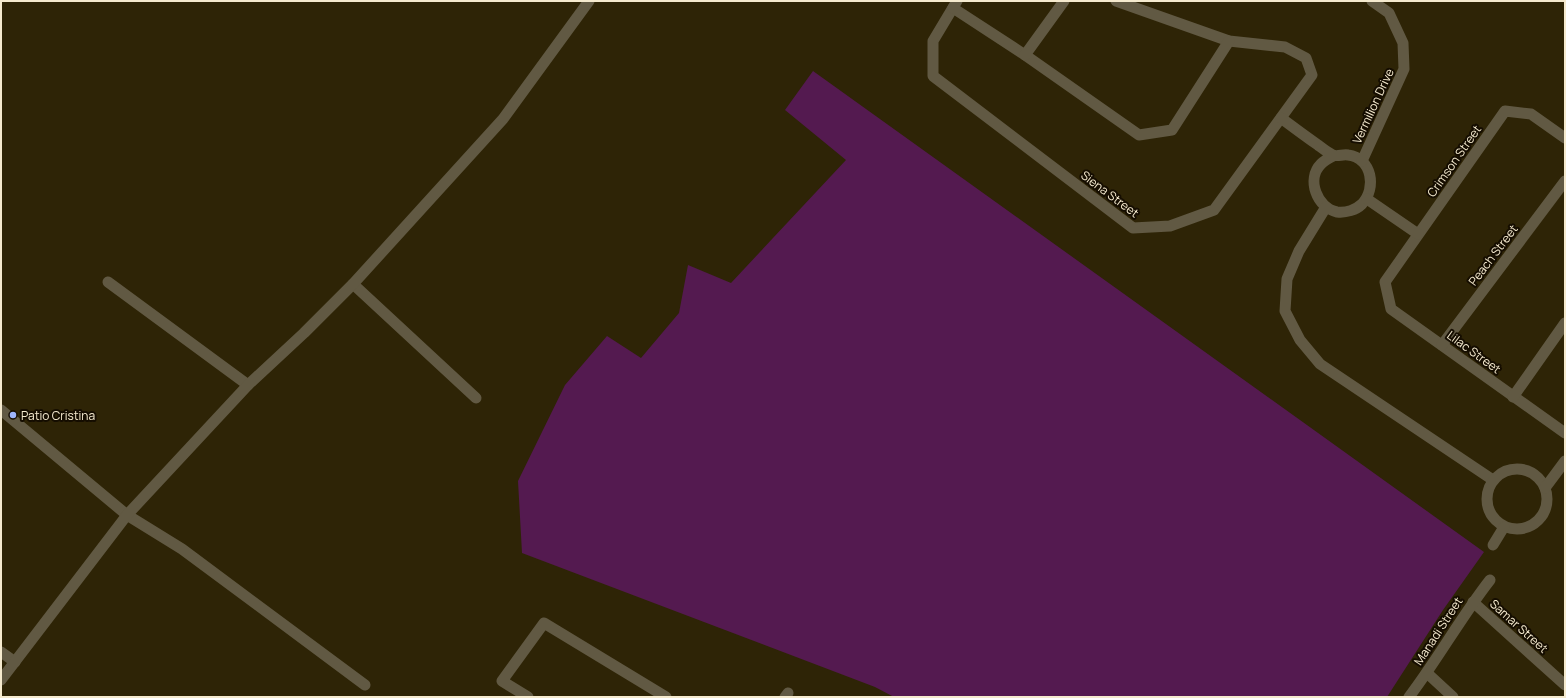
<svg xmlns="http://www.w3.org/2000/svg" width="1566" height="698" viewBox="0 0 1566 698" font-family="Manrope,sans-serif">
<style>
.green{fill:#541a50}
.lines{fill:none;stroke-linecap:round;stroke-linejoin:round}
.service{stroke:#615943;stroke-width:11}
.minor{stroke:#615943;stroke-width:11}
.tertiary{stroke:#615943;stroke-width:11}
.poi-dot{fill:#9db4fd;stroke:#150d00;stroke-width:1.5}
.labels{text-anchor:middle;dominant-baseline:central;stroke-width:4;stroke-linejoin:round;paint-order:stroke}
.street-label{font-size:12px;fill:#f5eace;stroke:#150d00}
.poi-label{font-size:12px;fill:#f5eace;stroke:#150d00;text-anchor:start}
</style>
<rect width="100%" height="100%" fill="#2e2406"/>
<!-- green -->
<polygon class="green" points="813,71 1484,552 1443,610 1387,697 894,697 875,687 522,553 518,481 565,385 607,336 641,358 679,313 688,265 731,283 846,160 785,110"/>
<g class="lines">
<!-- service -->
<polyline class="service" points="1,410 127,515"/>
<!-- minor -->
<g class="minor">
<polyline points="957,1 933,41 933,76 1133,228 1170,226 1214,210 1312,75 1306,58 1285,47 1229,41 1116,1"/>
<polyline points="953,8 1025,55 1139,135 1172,130 1229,41"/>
<polyline points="1025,55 1064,1"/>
<path d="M 1281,118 C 1293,127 1305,136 1318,145 C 1322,148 1328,153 1333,155 C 1337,157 1343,154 1348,155 C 1372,158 1377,188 1362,204 C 1356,210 1346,213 1337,212 C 1317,208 1306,179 1321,164 C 1324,161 1329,158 1333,156"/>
<polyline points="1565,138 1531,114 1505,111 1385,282 1391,309 1565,433"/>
<polyline points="1362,161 1404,69 1403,43 1389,13 1372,1"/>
<polyline points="1367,199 1418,234"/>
<polyline points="1326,207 1299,251 1287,279 1285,311 1300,340 1320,364 1493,480"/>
<polyline points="108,282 248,385"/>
<polyline points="353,284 476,398"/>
<polyline points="1442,345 1565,181"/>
<polyline points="1513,397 1565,323"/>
<circle cx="1517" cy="499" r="30"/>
<polyline points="1545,488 1565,461"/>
<polyline points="127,515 182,549 365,685"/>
<polyline points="1493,545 1504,527"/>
<polyline points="1473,602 1565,685"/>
<polyline points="1,652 15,662"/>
<polyline points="1427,673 1453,697"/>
<polyline points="528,697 502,681 544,623 666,697"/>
<polyline points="785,697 788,693"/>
<path d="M 1409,697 C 1438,659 1461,617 1490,580"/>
</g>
<!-- tertiary -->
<polyline class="tertiary" points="1,680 127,515 248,385 304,333 353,284 503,119 589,1"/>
</g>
<!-- markers -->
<circle class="poi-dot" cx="13" cy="415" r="4"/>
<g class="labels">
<!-- street labels -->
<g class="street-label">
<text transform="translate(1373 106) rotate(-65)">Vermilion Drive</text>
<text transform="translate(1454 161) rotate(-55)">Crimson Street</text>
<text transform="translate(1110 194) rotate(37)">Siena Street</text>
<text transform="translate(1493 255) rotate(-53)">Peach Street</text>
<text transform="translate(1474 352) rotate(36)">Lilac Street</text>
<text transform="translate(1519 626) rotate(42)">Samar Street</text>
<text transform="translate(1438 631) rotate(-57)">Manadi Street</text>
</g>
<!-- poi labels -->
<g class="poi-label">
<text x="21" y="415">Patio Cristina</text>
</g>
</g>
<!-- border -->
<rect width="1566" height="698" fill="none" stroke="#f5eace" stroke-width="4"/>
</svg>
